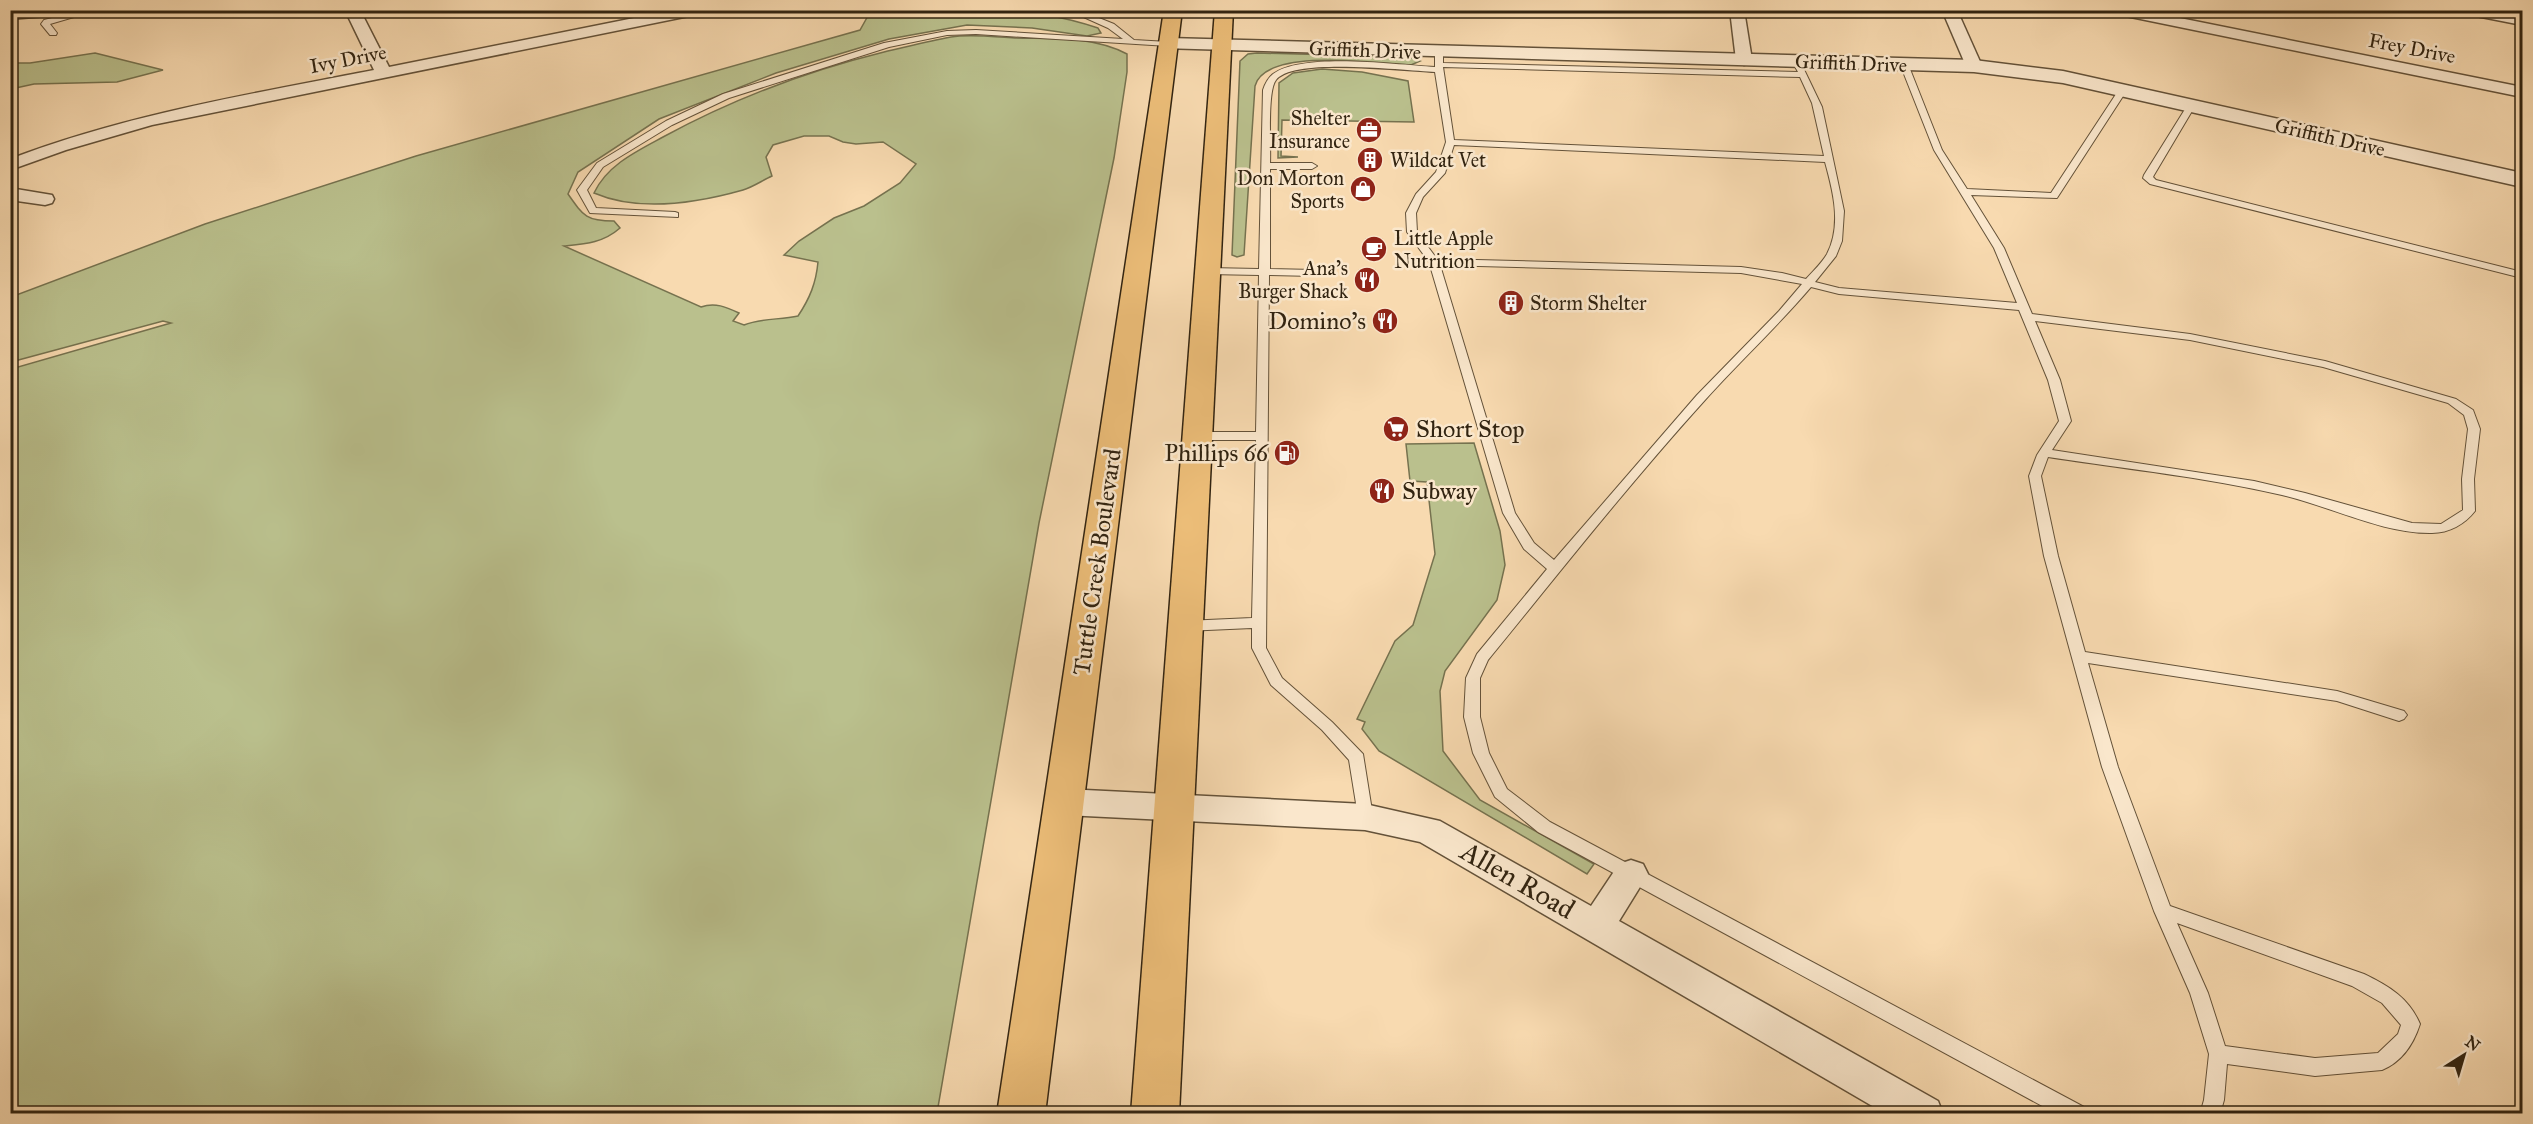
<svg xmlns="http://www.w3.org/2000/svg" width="2533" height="1124" viewBox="0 0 2533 1124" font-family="'IM FELL Great Primer',serif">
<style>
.green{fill:#bac08d;stroke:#76724f;stroke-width:1.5}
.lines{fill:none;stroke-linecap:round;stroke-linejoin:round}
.service-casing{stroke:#645239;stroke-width:2}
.minor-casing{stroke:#645239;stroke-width:3}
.tertiary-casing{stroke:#645239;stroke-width:3}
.trunk-casing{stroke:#322411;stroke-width:3}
.service{fill:#fae7cc;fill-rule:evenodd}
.minor{fill:#fae7cc;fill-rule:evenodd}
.tertiary{fill:#fae7cc;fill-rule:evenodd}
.trunk{fill:#ecbd78;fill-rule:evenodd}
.labels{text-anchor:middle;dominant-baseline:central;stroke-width:5;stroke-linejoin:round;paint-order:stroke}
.far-street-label{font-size:20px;fill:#322411;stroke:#fae7cc}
.far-poi-label{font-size:20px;fill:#322411;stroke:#fae7cc;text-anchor:end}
.poi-label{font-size:24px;fill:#322411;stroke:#fae7cc;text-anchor:end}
.street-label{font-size:24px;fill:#322411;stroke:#fae7cc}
.near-street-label{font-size:28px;fill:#322411;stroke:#fae7cc}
</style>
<rect width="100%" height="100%" fill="#f8dab0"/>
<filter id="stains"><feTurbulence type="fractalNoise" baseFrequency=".00333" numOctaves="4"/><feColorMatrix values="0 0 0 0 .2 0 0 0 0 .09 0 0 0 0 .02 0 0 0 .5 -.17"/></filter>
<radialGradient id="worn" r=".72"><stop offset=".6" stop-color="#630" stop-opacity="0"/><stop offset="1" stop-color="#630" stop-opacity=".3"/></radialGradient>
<!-- green -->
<g class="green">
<path d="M 866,11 L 1003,11 C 1016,17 1032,14 1046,15 C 1064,18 1080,22 1098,28 L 1101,33 L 1087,36 L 1032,28 L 967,25 L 889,39 L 776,73 L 659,119 L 578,172 L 568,194 C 584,217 587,221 614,221 L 620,228 C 603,243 585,244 564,246 L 701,307 C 715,302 726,307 739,313 L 733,321 L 744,325 C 761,318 780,320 798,316 C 810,298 816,283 818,262 L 784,255 L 799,241 L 834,218 L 864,206 L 900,183 L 916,164 L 883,142 L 856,144 L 843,142 L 829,136 L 804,136 L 773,145 L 766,157 L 772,176 C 763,180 753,187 743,190 C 697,203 638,212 594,193 C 607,165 637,151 663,137 C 733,99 807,71 884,52 C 906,47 929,41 951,37 C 971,34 994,37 1015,38 C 1052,39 1093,36 1127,54 L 1127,72 L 1114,158 L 1039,523 L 937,1113 L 11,1113 L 11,369 L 171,323 L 163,321 L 11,362 L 11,297 L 205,224 L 416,156 L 860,30 L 869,14 Z"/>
<polygon points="95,53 163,70 117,82 34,84 11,89 11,63 30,63"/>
<path d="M 1257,53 L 1409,57 L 1420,61 L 1411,65 C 1380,63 1265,47 1255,86 L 1244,255 L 1237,257 L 1232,255 L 1240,61 L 1248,54 Z"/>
<polygon points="1322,69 1362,72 1408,81 1414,122 1282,120 1281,156 1298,157 1278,158 1279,83 1293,73"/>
<polygon points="1474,443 1500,531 1505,565 1497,600 1445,671 1440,691 1443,751 1480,800 1594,864 1587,874 1379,751 1362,729 1365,722 1357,719 1395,641 1413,625 1435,554 1427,482 1410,481 1406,444"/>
</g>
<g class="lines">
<!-- service casing -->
<g class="service-casing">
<g id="service">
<polygon points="84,10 98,10 50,24 57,33 56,35 50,35 41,24 44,20"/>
<polygon points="1068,10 1079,10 1114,24 1134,40 1168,42 1172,44 1168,46 976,34 947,35 889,47 729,98 672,125 603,167 587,190 596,208 675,212 678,213 678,217 590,213 577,190 597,163 666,121 723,94 884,43 947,31 976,30 1123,39 1108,28"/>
<path d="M 1439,50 L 1443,52 L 1443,63 L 1798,72 L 1792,61 L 1799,59 L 1822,107 L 1844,211 L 1842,241 L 1836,256 L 1815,282 L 1839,288 L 2017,303 L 1994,248 L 1934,150 L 1900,64 L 1904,62 L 1908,64 L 1942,150 L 1967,189 L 2051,193 L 2120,88 L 2126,88 L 2127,90 L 2057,198 L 1971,195 L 2004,248 L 2032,314 L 2190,334 L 2325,361 L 2456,399 L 2473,410 L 2480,429 L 2474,479 L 2475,511 C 2465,524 2449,533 2432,533 C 2383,534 2330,506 2282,495 C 2205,477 2126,469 2048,457 L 2041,476 L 2058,556 L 2085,652 L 2337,691 L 2404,711 L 2407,715 L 2404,719 L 2399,721 L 2337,701 L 2088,663 L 2118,767 L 2170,906 L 2364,974 C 2389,986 2409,998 2420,1024 C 2414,1043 2402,1062 2382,1070 L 2315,1076 L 2227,1064 L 2224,1100 L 2220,1114 L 2200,1114 L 2204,1100 L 2209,1054 L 2190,993 L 2154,911 L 2102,767 L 2044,556 L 2029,476 L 2037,455 L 2059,421 L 2048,380 L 2019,310 L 1839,294 L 1811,287 C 1777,327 1739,362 1705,400 C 1629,484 1559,573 1488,660 L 1480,678 L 1480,717 L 1489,753 L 1507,789 L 1550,822 L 2084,1107 L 2087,1114 L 2057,1114 L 1538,832 L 1495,797 L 1473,753 L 1464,717 L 1466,678 L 1477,654 L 1547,569 L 1524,549 L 1503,513 L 1429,262 L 1407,232 L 1406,213 L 1416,194 L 1436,172 L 1446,142 L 1435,72 C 1406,71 1293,57 1276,80 C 1267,91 1271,147 1270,163 L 1312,163 L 1317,166 L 1312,169 L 1270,169 L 1270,269 L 1314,270 L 1319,273 L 1314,276 L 1269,275 L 1266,648 L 1282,678 L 1332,722 L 1363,754 L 1373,817 L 1371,822 L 1365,823 L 1359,822 L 1349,760 L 1322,730 L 1271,685 L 1252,648 L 1252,628 L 1185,631 L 1178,626 L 1185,621 L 1252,618 L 1256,440 L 1197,440 L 1191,436 L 1197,432 L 1256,432 L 1259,275 L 1208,274 L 1203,271 L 1208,268 L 1259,269 L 1263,90 C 1265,84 1268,78 1273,74 C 1303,52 1397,65 1435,67 L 1435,52 ZM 1443,67 L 1800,77 L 1812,103 L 1824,156 L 1454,140 ZM 1454,145 L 1825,162 C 1833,191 1842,225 1827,254 C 1822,263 1813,271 1806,279 L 1782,273 L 1741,267 L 1437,259 L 1417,232 L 1416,213 L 1423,197 L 1445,173 ZM 1440,265 L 1741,273 L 1802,284 L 1779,311 L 1697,395 L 1554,560 L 1534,543 L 1515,513 ZM 2035,321 L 2190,340 L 2323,367 L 2448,403 L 2464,415 L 2468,429 L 2462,479 L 2463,510 L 2441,524 L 2412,523 L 2305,493 L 2254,481 L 2052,450 L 2071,421 L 2060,380 ZM 2177,923 L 2352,986 L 2382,1003 L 2401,1025 L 2398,1034 L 2378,1053 L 2315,1058 L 2225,1046 L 2208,993 Z"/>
<polygon points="2191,103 2195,106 2154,175 2153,177 2156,180 2522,272 2522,278 2150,184 2143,178 2144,175 2187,106"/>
</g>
</g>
<!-- minor casing -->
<g class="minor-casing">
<g id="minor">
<polygon points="78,10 71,14 10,19 10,11"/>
<path d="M 345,10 L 360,10 L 389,67 L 674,10 L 706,10 L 699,14 L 152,125 L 66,150 L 10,170 L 10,159 C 128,114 252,94 374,70 Z"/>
<polygon points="1730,10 1744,10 1752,60 1750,63 1744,65 1736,60"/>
<polygon points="1942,10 1957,10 1982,66 1980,69 1968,69 1966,66"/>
<polygon points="2109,10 2140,10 2522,87 2522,97 2116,14"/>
<polygon points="2459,10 2491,10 2522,17 2522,25 2466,14"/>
<polygon points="10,188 52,195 54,199 52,203 45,205 10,200"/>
<polygon points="1065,789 1365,804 1440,821 1591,906 1619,864 1631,860 1643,864 1648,874 1619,921 1938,1101 1943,1114 1886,1114 1420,842 1365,830 1065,815 1054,811 1049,802 1054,793"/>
</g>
</g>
<!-- tertiary casing -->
<g class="tertiary-casing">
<polygon id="tertiary" points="1168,38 1974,60 2063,71 2522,173 2522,187 2063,83 1974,72 1161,48 1159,44 1161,40"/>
</g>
<!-- trunk casing -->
<g class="trunk-casing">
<g id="trunk">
<polygon points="1164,10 1182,10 1045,1114 997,1114"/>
<polygon points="1215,10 1233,10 1179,1114 1131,1114"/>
</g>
</g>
<!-- service -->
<use href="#service" class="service"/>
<!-- minor -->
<use href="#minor" class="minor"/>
<!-- tertiary -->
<use href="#tertiary" class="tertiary"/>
<!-- trunk -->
<use href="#trunk" class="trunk"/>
</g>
<!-- icons -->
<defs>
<g id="office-disc" transform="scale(1.35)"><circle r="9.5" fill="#8f2418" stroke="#fae7cc"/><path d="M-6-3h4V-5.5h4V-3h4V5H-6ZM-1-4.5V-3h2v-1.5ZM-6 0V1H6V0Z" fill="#fff"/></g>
<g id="building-disc" transform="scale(1.35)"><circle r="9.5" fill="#8f2418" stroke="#fae7cc"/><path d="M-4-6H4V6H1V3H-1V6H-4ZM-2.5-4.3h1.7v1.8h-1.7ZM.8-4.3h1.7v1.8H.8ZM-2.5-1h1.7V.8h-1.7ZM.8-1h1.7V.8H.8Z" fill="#fff"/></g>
<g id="shop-disc" transform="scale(1.35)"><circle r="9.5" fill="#8f2418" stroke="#fae7cc"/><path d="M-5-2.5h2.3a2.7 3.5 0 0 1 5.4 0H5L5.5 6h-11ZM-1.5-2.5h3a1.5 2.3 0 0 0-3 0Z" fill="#fff"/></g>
<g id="cafe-disc" transform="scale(1.35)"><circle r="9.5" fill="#8f2418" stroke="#fae7cc"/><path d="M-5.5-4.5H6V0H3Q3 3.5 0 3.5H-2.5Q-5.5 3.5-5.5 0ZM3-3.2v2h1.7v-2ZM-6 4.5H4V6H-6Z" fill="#fff"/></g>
<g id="restaurant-disc" transform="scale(1.35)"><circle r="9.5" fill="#8f2418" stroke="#fae7cc"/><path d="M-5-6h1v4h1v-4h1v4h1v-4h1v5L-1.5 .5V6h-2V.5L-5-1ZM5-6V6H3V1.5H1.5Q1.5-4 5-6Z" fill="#fff"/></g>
<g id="supermarket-disc" transform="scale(1.35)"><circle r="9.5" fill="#8f2418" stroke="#fae7cc"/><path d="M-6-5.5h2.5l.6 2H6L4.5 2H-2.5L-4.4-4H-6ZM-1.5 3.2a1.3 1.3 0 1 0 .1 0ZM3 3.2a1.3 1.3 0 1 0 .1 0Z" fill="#fff"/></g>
<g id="fuel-disc" transform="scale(1.35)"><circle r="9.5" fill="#8f2418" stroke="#fae7cc"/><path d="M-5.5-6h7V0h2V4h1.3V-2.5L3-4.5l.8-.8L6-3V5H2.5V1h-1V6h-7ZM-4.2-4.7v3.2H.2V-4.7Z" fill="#fff"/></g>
</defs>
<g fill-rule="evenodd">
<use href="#office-disc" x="1369" y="130"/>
<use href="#building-disc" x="1370" y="160"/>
<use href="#shop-disc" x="1363" y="189"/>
<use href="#cafe-disc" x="1374" y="249"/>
<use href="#restaurant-disc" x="1367" y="280"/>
<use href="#building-disc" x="1511" y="303"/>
<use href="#restaurant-disc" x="1385" y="321"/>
<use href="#supermarket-disc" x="1396" y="429"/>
<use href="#fuel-disc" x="1287" y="453"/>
<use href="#restaurant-disc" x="1382" y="491"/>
</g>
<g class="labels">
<!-- far-street labels -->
<g class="far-street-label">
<text transform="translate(2412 48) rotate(11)">Frey Drive</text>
<text transform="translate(1365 50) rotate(2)">Griffith Drive</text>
<text transform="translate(348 59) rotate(-11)">Ivy Drive</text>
<text transform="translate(1851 63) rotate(2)">Griffith Drive</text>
<text transform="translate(2330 137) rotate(13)">Griffith Drive</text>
</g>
<!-- far-poi labels -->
<g class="far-poi-label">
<text x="1350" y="118">Shelter<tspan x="1350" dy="23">Insurance</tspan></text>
<text x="1390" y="160" text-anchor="start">Wildcat Vet</text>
<text x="1344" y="178">Don Morton<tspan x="1344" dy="23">Sports</tspan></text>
<text x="1394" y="238" text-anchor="start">Little Apple<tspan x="1394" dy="23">Nutrition</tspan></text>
<text x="1348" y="268">Ana's<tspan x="1348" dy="23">Burger Shack</tspan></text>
<text x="1530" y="303" text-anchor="start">Storm Shelter</text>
</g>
<!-- poi labels -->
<g class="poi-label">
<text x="1366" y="321">Domino's</text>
<text x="1416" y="429" text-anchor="start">Short Stop</text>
<text x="1268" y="453">Phillips 66</text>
<text x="1402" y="491" text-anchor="start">Subway</text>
</g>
<!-- street labels -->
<g class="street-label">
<text transform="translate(1097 562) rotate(-82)">Tuttle Creek Boulevard</text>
</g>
<!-- near-street labels -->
<g class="near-street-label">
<text transform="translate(1518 880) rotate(30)">Allen Road</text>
</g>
</g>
<!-- margin -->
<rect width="2533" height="1124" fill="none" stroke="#f8dab0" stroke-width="36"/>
<rect x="12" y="12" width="2509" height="1100" fill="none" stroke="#322411" stroke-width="3"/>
<rect x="18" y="18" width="2497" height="1088" fill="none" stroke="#322411" stroke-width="1.5"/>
<!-- north arrow -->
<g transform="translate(2464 1055) rotate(37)" stroke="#fae7cc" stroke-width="4.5" paint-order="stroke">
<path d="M0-4.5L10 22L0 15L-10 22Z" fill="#322411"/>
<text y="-9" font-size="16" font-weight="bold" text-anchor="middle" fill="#322411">N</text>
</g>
<rect width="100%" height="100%" filter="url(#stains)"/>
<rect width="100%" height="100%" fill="url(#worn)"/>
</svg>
